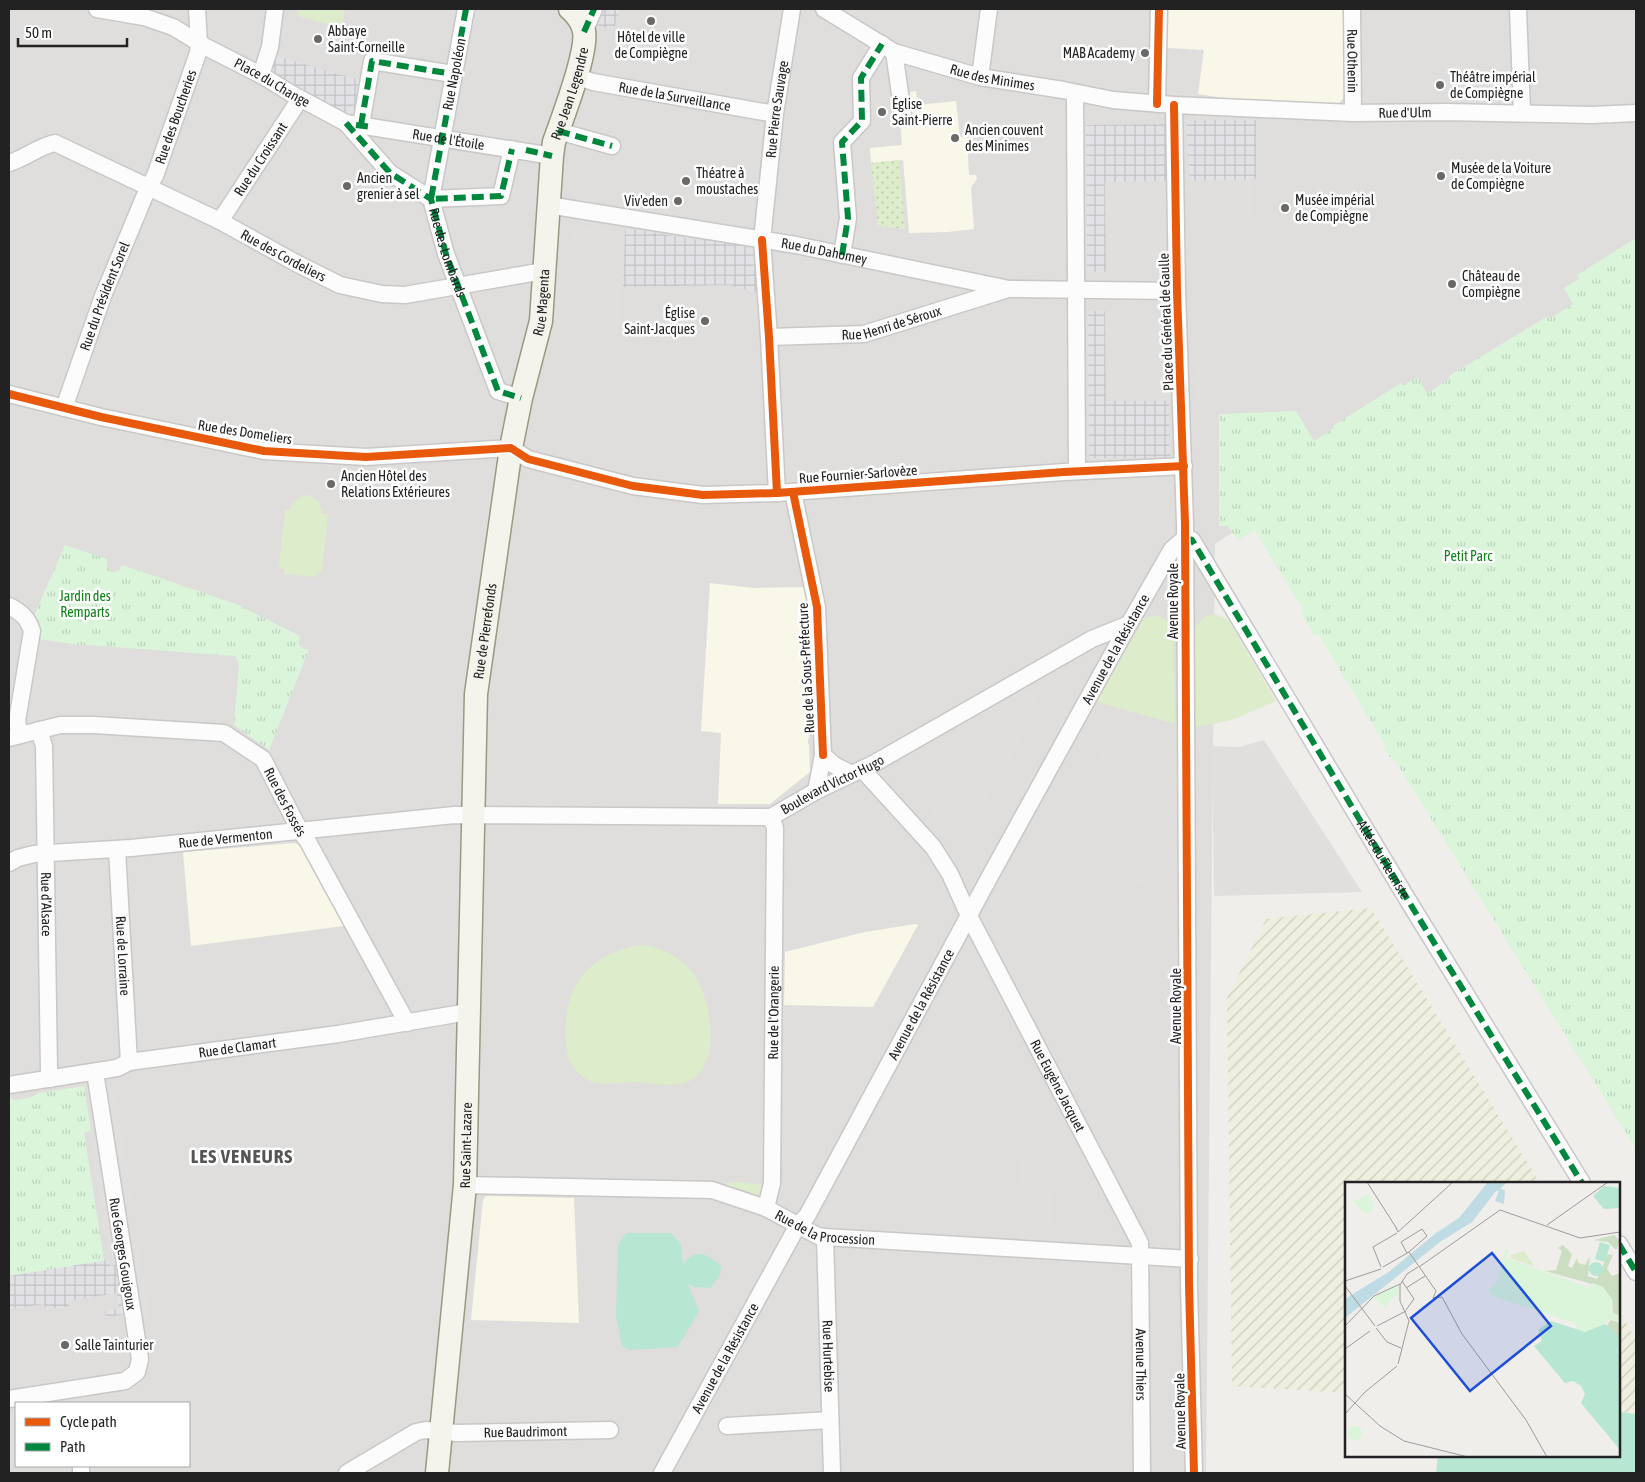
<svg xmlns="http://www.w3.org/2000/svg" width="1645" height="1482" viewBox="0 0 1645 1482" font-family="'Asap Condensed',sans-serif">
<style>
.residential{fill:#dfdedc;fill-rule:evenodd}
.education{fill:#f8f7e8}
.farmland{fill:url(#farmland-furrows)}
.grass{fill:#ddeccb}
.park{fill:url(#park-tufts)}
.garden{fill:url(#garden-dots)}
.pitch{fill:#b7e6d2}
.parking{fill:#e0dfde}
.plaza{fill:url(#plaza-grid)}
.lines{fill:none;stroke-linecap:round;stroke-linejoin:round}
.street-casing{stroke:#c9c8c7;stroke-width:19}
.secondary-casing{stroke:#999a82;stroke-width:25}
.street{stroke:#fdfcfc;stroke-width:16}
.secondary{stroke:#f4f4ed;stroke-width:22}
.quiet{stroke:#00873e;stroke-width:6;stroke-dasharray:12 6;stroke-linecap:butt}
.cycleway-casing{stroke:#fff;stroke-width:11}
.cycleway{stroke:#e8590c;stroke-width:8}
.poi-dot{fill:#6a6968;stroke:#fff;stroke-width:2}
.labels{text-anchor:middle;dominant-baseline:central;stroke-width:5;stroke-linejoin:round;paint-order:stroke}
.poi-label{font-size:14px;fill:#222;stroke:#fff;text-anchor:start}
.street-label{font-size:14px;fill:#222;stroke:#fff}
.park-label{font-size:14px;fill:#0c8416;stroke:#fff}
.district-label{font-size:19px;font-weight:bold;letter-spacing:1px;fill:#555;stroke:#fff}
.inset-road{fill:none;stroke:#9e9c9b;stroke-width:1}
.view{fill:#1d4ed8;fill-opacity:0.15;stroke:#1d4ed8;stroke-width:2.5}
.inset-edge{fill:none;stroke:#222;stroke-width:2.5}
</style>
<defs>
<pattern id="farmland-furrows" width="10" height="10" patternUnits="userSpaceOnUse" patternTransform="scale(1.25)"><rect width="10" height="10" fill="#efefdf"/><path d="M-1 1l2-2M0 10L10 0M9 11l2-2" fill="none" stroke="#cdcdbf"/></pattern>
<pattern id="park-tufts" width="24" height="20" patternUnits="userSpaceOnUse" patternTransform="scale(1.25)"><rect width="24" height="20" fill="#daf5da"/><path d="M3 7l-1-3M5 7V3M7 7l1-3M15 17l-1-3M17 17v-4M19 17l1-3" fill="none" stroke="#bbd2bb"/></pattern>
<pattern id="garden-dots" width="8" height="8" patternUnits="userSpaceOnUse" patternTransform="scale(1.25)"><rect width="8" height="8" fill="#ddeccb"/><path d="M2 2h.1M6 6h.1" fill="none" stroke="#bdcaae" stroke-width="1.8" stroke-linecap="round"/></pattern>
<pattern id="plaza-grid" width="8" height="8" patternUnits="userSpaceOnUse" patternTransform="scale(1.25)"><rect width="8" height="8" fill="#e2e1e5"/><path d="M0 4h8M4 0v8" fill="none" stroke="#c2c1c4"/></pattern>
</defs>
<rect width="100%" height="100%" fill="#f0eeeb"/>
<!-- residential -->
<path class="residential" d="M 9,9 L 1636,9 L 1636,266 L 1215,544 L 1206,1473 L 9,1473 ZM 16,1403 L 189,1403 L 189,1466 L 16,1466 Z"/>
<!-- education -->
<g class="education">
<polygon points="1168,9 1343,9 1344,97 1339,103 1262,104 1198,94 1204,50 1167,48"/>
<polygon points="916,91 918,105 956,101 960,137 967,137 969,175 976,175 977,179 971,187 974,229 948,232 909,233 903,160 871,163 870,148 902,145 900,116 912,116 910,92"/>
<polygon points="710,583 753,588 807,587 809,738 808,739 808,744 809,744 810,772 770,804 718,804 721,733 701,731"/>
<polygon points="295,843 300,845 344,926 191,946 183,852"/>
<polygon points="915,924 918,925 873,1007 784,1005 785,952 865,932"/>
<polygon points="486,1196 574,1198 579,1323 471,1320 483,1200"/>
</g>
<!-- farmland -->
<g class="farmland">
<polygon points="1371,908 1540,1183 1346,1183 1346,1393 1232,1386 1227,998 1266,919"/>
<polygon points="1619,1311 1636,1339 1636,1414 1619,1412"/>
</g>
<!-- grass -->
<g class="grass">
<polygon points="299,9 345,9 342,28 298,16"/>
<path d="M 303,495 C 315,495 321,502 322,514 L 328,514 L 322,572 L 317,572 L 316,577 L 284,574 L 284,569 L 279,568 L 285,510 L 290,510 L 293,503 Z"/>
<polygon points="1214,614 1227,619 1232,626 1276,701 1232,720 1196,727 1195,627 1204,617"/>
<polygon points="1158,615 1167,620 1173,627 1175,724 1097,702 1144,618"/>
<path d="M 640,945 C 660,946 680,957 692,972 C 712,996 724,1072 684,1083 C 669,1087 650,1083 635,1082 C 620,1082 603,1087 590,1081 C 573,1073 567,1059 566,1041 C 562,988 587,954 640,945 Z"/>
<polygon points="737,1182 758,1184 765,1188 761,1194 756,1196 726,1186 727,1183"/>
</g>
<!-- park -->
<g class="park">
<polygon points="1636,238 1636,1149 1394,759 1392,760 1383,747 1385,745 1318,634 1314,635 1301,613 1304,611 1255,531 1237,540 1228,526 1219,526 1219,414 1296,411 1314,441 1334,428 1333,426 1401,383 1403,386 1417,377 1427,393 1450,379 1449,376 1548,316 1550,318 1573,304 1564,288 1579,279 1577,275"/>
<polygon points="65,545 107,559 107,567 112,572 119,571 122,565 236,604 300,636 299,639 299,645 304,649 308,649 308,652 269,750 234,725 239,664 235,656 73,644 38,639 39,620 33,618"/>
<path d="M 84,1086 L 91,1131 L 84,1132 L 104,1261 L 9,1276 L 9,1098 L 10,1097 L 13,1100 C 22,1099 31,1099 38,1093 Z"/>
</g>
<!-- garden -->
<polygon class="garden" points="899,160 905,229 878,226 871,163"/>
<!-- pitch -->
<g class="pitch">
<path d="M 626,1233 L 671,1233 L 681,1244 L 683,1265 C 685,1262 688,1258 692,1256 C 702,1250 713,1259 721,1266 L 720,1275 L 710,1288 L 694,1287 L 688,1284 L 699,1311 L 678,1347 L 629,1350 L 622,1346 L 616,1316 L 618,1245 Z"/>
<polygon points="1619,1412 1636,1414 1636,1473 1436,1473 1438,1456 1619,1456"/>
</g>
<!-- parking -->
<g class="parking">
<polygon points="218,35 263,49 258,69 214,45"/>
<polygon points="1253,179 1256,400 1197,401 1198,318 1208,319 1207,262 1193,262 1190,181"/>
<polygon points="1166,181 1167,267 1147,267 1146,272 1106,272 1105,182"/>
<polygon points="574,226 625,232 623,287 620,291 620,324 614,343 553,347 553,324 563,241 573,242"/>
<polygon points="1105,311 1146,311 1147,316 1168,316 1169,401 1106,401"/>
<polygon points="1031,691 1040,707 987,798 939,827 924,798 915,804 898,773"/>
<polygon points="1264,740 1362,892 1214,896 1212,746 1239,747"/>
<polygon points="1106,742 1145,750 1145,885 1069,886 1061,878 1049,875 1050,849"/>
<polygon points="115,1090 133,1206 122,1208 104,1092"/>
<polygon points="98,1131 119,1264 109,1266 89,1132"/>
<polygon points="1041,1153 1041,1189 1052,1190 1050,1235 1016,1233 1020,1154"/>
<polygon points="136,1233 150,1320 140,1322 126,1235"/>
</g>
<!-- plaza -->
<g class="plaza">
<polygon points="585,9 619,9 614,29 593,26"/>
<polygon points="273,55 359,80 353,119 270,74"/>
<polygon points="1186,120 1256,120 1256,179 1190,181"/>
<polygon points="1166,124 1166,181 1105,182 1106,272 1087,272 1086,125"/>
<polygon points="626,228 703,241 708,237 748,244 753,251 757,293 729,285 623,287 625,232"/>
<polygon points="1088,311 1105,311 1106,401 1169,401 1170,458 1089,458"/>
<polygon points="108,1260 110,1266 119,1264 127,1314 106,1317 105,1311 119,1309 116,1293 69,1301 69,1306 57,1308 46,1309 44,1304 9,1309 9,1276"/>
</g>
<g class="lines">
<!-- street casing -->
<g class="street-casing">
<g id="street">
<path id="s1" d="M 97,9 L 144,17 L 173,27 L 206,47 L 261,75 L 292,94 L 346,123 L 552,156"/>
<polyline points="466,9 431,199 501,196 512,149"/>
<path id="s2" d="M 824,9 L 894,52 L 980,77 L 1063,90 L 1113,100 L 1174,105 L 1353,113 L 1447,112 L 1592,115 L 1636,113"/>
<path id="s3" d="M 1352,9 L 1353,113"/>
<polyline points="1518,9 1522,113"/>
<polyline points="584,32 594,9"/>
<polyline points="894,52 903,114"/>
<polyline points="261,75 270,47 275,9"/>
<path id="s4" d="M 576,76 L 593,82 L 775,114"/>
<polyline points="980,77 989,9"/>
<polyline points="1075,94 1077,471"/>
<polyline points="1157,104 1159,9"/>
<polyline points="1174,105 1177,291 1185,523 1189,1285 1194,1473"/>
<polyline points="346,123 390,173 431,199 446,254 498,391 521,398"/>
<polyline points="361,125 372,61 453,74"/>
<polyline points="558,131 612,146"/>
<path id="s5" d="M 9,163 C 26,158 37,147 55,143 L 220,221 L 296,263 L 340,285 L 382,294 L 405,295 L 544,271"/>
<path id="s6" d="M 548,205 L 796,245 L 1009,289 L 1177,291"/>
<path id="s7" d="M 220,221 L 300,99"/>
<polyline points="842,255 848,218 842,142 862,121 861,78 882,44"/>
<path id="s8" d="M 769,337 L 864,334 L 1008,289"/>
<polyline points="9,394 101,417 264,451 366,457 511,448 528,459 633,486 703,495 777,493 1064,472 1184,466"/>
<path id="s9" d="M 64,408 L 103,296 L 148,188 L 155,176 L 198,53 L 199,43 L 197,9"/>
<polyline points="793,492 817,607 823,755 816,791"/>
<path id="s10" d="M 777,493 L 769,337 L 762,240 L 775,114 L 792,9"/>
<path id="s11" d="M 1185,538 L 1192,540 L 1409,902 L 1582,1183"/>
<path d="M 9,606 C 21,612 28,618 32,631 L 17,721 L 20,735"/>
<path id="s12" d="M 39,730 L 44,746 L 49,1071 L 50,1079"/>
<path id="s13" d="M 9,738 L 60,725 L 94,725 L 224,733 L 263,759 L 300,831 L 307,840 L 407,1023"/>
<polyline points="823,755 834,765 852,774"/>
<path id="s14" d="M 862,769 L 933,847 L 950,874 L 969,916 L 1140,1243 L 1142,1473"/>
<path id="s15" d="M 117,850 L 129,1062"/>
<path id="s16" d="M 9,863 L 18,858 L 34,854 L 131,848 L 454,815 L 771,817 L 816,791 L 873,764 L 1092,639 L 1129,624"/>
<path id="s17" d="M 9,1085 L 117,1068 L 129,1062 L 338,1034 L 468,1012"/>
<path id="s18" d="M 465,1185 L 712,1190 L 766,1208 L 818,1236 L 825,1237 L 1190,1259"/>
<path id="s19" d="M 766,1208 L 772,1183 L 775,828 L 771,817"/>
<path id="s20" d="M 825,1237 L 832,1473"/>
<polyline points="1619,1244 1636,1272"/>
<polyline points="9,1399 125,1381 137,1372 140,1359 95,1072"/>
<polyline points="727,1426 830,1420"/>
<polyline points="81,1466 81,1473"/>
<path id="s21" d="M 347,1473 L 416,1432 L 426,1430 L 457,1433 L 610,1430"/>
<path id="s22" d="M 662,1473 L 798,1225 L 807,1216 L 989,878 L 1129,624 L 1172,549 L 1185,538"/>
</g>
</g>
<!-- secondary casing -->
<g class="secondary-casing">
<g id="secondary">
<path id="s23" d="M 437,1473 L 465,1185 L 476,694 L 511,448 L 521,398 L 541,321 L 552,156 L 554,142 C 562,119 588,53 584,31 C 582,22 577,15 570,9"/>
</g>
</g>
<!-- street -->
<use href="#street" class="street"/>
<!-- secondary -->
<use href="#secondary" class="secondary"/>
<!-- quiet -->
<g class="quiet">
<polyline points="466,9 431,199 501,196 512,149"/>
<polyline points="584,32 594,9"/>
<path id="s24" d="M 346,123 L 390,173 L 431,199 L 446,254 L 498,391 L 521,398"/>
<polyline points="356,125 371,127"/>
<polyline points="361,125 372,61 453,74"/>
<polyline points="558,131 612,146"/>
<polyline points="526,150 552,156"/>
<polyline points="842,255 848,218 842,142 862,121 861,78 882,44"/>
<polyline points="1185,538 1192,540 1409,902 1582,1183"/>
<polyline points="1619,1244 1636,1272"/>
</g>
<!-- cycleway casing -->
<g class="cycleway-casing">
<g id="cycleway">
<polyline points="1157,104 1159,9"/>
<polyline points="1174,105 1177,291 1185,523 1189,1285 1194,1473"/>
<polyline points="762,240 769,337 777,493"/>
<polyline points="9,394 101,417 264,451 366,457 511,448 528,459 633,486 703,495 777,493 1064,472 1184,466"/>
<polyline points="793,492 817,607 823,755"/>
</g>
</g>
<!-- cycleway -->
<use href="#cycleway" class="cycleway"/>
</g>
<!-- markers -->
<g class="poi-dot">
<circle cx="651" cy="21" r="5"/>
<circle cx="318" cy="39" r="5"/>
<circle cx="1145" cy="53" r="5"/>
<circle cx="1440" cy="85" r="5"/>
<circle cx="882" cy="112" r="5"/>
<circle cx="955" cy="138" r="5"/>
<circle cx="1441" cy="176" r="5"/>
<circle cx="686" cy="181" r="5"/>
<circle cx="347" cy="186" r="5"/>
<circle cx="678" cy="201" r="5"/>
<circle cx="1285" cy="208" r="5"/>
<circle cx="1452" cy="284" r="5"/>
<circle cx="705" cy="321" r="5"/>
<circle cx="331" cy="484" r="5"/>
<circle cx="65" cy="1345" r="5"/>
</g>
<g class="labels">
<!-- poi labels -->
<g class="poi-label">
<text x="328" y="31">Abbaye<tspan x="328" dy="16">Saint-Corneille</tspan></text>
<text x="651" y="37" text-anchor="middle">Hôtel de ville<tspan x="651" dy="16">de Compiègne</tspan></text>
<text x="1135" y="53" text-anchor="end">MAB Academy</text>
<text x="1450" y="77">Théâtre impérial<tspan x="1450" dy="16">de Compiègne</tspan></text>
<text x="892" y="104">Église<tspan x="892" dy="16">Saint-Pierre</tspan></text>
<text x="965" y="130">Ancien couvent<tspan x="965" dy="16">des Minimes</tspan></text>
<text x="1451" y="168">Musée de la Voiture<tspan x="1451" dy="16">de Compiègne</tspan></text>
<text x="696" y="173">Théatre à<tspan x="696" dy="16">moustaches</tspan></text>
<text x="357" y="178">Ancien<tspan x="357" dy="16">grenier à sel</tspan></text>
<text x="1295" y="200">Musée impérial<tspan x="1295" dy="16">de Compiègne</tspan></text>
<text x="668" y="201" text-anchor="end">Viv'eden</text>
<text x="1462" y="276">Château de<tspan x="1462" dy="16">Compiègne</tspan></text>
<text x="695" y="313" text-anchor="end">Église<tspan x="695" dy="16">Saint-Jacques</tspan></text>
<text x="341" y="476">Ancien Hôtel des<tspan x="341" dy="16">Relations Extérieures</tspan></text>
<text x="75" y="1345">Salle Tainturier</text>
</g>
<!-- street labels -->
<g class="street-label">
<text stroke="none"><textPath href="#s3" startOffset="52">Rue Othenin</textPath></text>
<text transform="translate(454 74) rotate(-79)">Rue Napoléon</text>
<text stroke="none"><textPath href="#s2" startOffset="184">Rue des Minimes</textPath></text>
<text stroke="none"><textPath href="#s1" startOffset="192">Place du Change</textPath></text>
<text stroke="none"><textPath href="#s23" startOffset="1390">Rue Jean Legendre</textPath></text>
<text stroke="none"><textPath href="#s4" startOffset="101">Rue de la Surveillance</textPath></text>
<text stroke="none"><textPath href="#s10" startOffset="385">Rue Pierre Sauvage</textPath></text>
<text stroke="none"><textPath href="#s2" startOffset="599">Rue d'Ulm</textPath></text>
<text stroke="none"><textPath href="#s9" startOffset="312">Rue des Boucheries</textPath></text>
<text stroke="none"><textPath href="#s1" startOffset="380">Rue de l'Étoile</textPath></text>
<text stroke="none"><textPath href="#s7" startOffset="74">Rue du Croissant</textPath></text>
<text stroke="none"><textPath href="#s6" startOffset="280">Rue du Dahomey</textPath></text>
<text stroke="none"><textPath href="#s24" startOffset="171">Rue des Lombards</textPath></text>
<text stroke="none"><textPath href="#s5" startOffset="305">Rue des Cordeliers</textPath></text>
<text stroke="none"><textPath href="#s9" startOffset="119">Rue du Président Sorel</textPath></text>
<text stroke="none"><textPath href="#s23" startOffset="1178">Rue Magenta</textPath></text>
<text stroke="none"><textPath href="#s8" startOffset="124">Rue Henri de Séroux</textPath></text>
<text transform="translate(1166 322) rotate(-92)">Place du Général de Gaulle</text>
<text transform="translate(245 432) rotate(9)">Rue des Domeliers</text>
<text transform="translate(858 474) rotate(-4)">Rue Fournier-Sarlovèze</text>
<text transform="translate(1173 601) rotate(-90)">Avenue Royale</text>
<text stroke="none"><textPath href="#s23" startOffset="844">Rue de Pierrefonds</textPath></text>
<text stroke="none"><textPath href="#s22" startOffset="941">Avenue de la Résistance</textPath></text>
<text transform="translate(806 668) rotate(-93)">Rue de la Sous-Préfecture</text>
<text stroke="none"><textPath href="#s16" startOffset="835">Boulevard Victor Hugo</textPath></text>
<text stroke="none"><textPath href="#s13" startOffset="312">Rue des Fossés</textPath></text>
<text stroke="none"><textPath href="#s16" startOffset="219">Rue de Vermenton</textPath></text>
<text stroke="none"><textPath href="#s11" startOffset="380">Allée du Fleuriste</textPath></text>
<text stroke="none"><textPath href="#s12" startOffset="175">Rue d'Alsace</textPath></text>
<text stroke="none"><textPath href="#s15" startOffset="106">Rue de Lorraine</textPath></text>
<text stroke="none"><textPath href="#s22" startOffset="536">Avenue de la Résistance</textPath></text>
<text transform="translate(1176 1006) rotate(-90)">Avenue Royale</text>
<text stroke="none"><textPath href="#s19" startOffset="196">Rue de l'Orangerie</textPath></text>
<text stroke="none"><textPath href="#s17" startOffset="232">Rue de Clamart</textPath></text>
<text stroke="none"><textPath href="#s14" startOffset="375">Rue Eugène Jacquet</textPath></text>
<text stroke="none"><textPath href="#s23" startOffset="329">Rue Saint-Lazare</textPath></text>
<text stroke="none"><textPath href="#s18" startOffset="368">Rue de la Procession</textPath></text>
<text transform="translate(123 1254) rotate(81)">Rue Georges Gouigoux</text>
<text stroke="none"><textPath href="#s20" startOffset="119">Rue Hurtebise</textPath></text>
<text stroke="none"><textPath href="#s22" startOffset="131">Avenue de la Résistance</textPath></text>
<text stroke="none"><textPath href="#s14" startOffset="674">Avenue Thiers</textPath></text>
<text transform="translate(1180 1411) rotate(-91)">Avenue Royale</text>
<text stroke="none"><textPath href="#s21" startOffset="190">Rue Baudrimont</textPath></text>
</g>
<!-- park labels -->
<g class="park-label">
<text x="1468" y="556">Petit Parc</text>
<text x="85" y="596">Jardin des<tspan x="85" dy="16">Remparts</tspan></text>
</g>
<!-- district labels -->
<g class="district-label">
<text x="242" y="1156">LES VENEURS</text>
</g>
</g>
<!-- overview -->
<g transform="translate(1345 1182)">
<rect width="275" height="275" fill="#f0eeeb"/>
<path d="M 179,69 L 188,82 L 187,84 L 166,76 L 165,73 Z" fill="#ddeccb"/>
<path d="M 269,53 L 275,59 L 271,68 L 263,60 L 249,58 ZM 218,63 L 227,72 L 223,84 L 227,86 L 232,76 L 233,81 L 240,83 L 245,74 L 243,94 L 252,97 L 263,72 L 268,73 L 262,87 L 267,94 L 275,91 L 275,134 L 268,131 L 267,117 L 258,105 L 200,89 L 211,88 L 217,69 L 213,66 ZM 266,138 L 275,141 L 275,157 L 262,143 Z" fill="#cbdec1"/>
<path d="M 24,11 L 29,26 L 21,33 L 6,17 L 14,18 ZM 160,67 L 164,67 L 161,76 L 245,106 L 247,101 L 258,105 L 266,117 L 267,132 L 275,134 L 275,140 L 265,137 L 248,149 L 237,149 L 230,147 L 232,142 L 147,114 L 143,108 L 152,99 ZM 54,103 L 53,115 L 50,113 L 41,125 L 28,116 L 45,105 ZM3 251a7 7 0 1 1 14 0a7 7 0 1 1-14 0Z" fill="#daf5da"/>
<path d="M 259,4 L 275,6 L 275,26 L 259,27 L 248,14 ZM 255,60 L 265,63 L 260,80 L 250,77 ZM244 87a7 7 0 1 1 14 0a7 7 0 1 1-14 0ZM 206,139 L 240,150 L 260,142 L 275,155 L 275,268 L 236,221 L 240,212 L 236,204 L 228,199 L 220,201 L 189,164 L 197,159 L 193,148 Z" fill="#b7e6d2"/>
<path d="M 143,0 L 162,0 L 155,7 L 160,8 L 159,22 L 150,19 L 154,9 L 151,9 L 127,40 L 95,60 L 0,136 L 0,117 L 45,89 L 91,51 L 114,36 Z" fill="#bfdbe3"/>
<path class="inset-road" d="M 22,0 L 52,47M 202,43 L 263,0M 51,46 L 53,50 L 108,0M 62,71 L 56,60 L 77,47 L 82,54 L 64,70M 36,85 L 28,65 L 52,51M 38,85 L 64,70 L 91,109 L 88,116M 74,85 L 155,28 L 235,56 L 275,50M 0,99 L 36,87M 57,99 L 69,117 L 61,128M 0,104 L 30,144M 61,106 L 80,94M 88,116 L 97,115 L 117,152 L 181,238 L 202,275M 0,144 L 29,114 L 55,102M 32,144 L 61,129M 31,146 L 42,160 L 56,166M 0,167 L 25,149M 53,182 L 64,139 L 55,119 L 55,103 L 62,92 L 73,85M 0,212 L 35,244 L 59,259 L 123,275M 0,232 L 20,210 L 52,184"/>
<path class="view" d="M 147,71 L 206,144 L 125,209 L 66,136 Z"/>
<rect width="275" height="275" class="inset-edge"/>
</g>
<!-- border -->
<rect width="1645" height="1482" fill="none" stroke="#222222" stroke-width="20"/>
<!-- legend -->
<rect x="15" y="1402" width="175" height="65" fill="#ffffff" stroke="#a7a7a7"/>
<rect x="25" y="1418" width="25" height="8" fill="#e8590c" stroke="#a7a7a7"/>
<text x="60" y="1427" font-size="15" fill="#222222">Cycle path</text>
<rect x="25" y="1443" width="25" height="8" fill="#00873e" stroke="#a7a7a7"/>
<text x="60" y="1452" font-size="15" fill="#222222">Path</text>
<!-- scale -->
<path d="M18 38v8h109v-8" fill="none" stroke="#222222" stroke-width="2.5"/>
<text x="25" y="38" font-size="15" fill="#222222" stroke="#ffffff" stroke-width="4" paint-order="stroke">50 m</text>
</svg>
